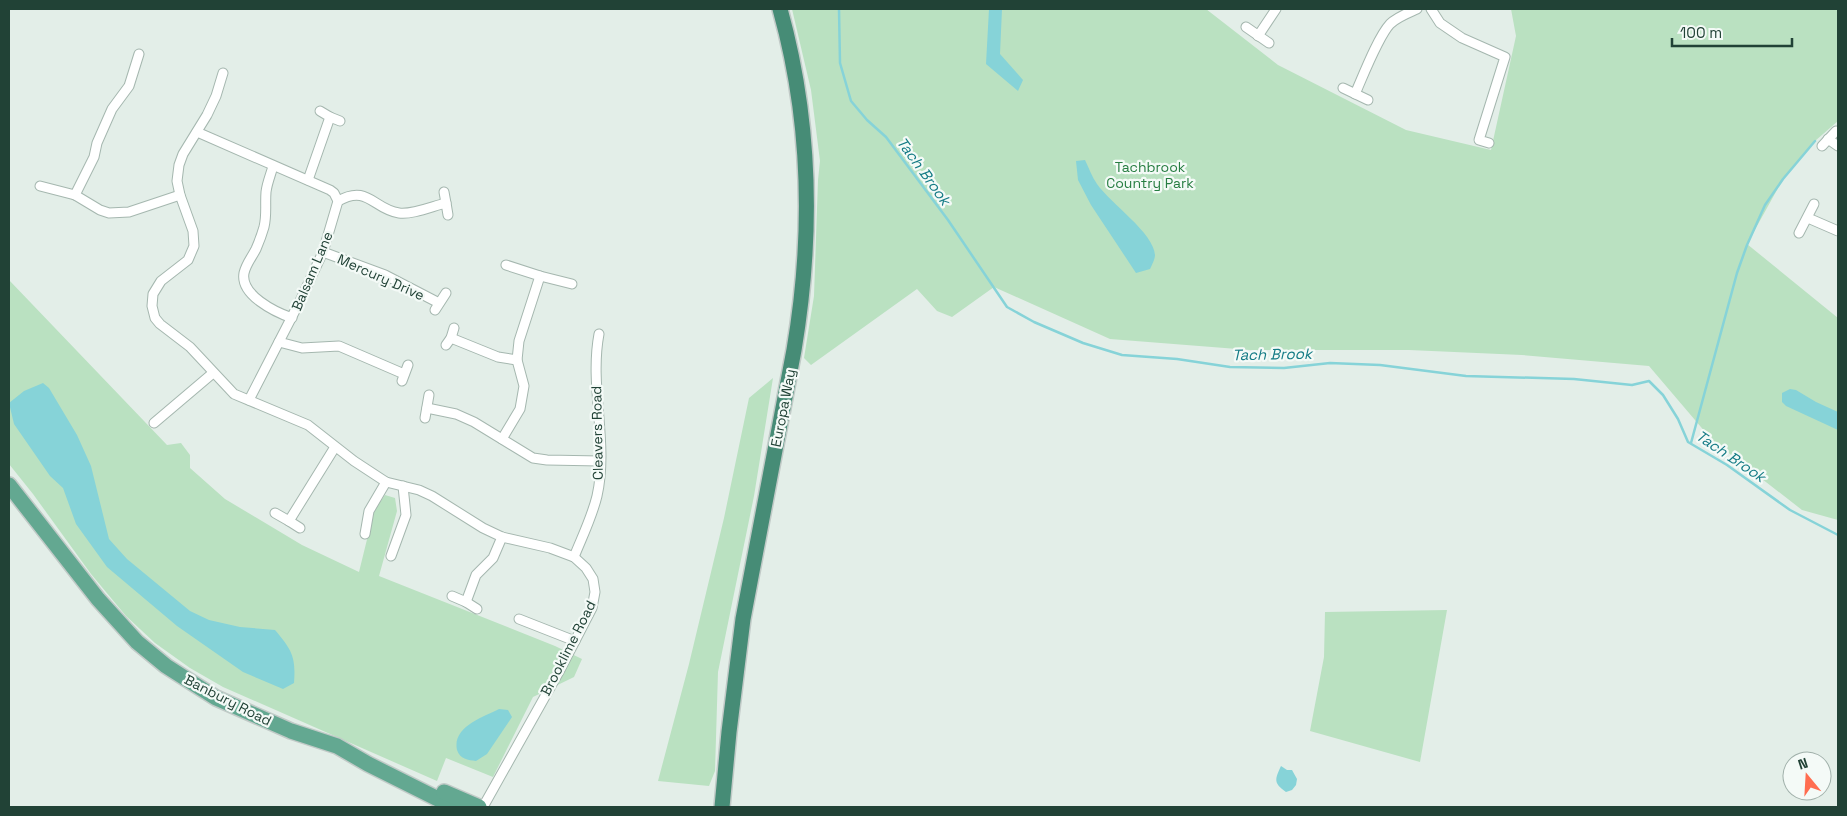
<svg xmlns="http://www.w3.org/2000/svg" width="1847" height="816" viewBox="0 0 1847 816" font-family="'Space Grotesk',sans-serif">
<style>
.green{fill:#bae1c1}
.water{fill:#86d3d8}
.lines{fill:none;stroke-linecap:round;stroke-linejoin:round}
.stream{stroke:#86d3d8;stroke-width:2.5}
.minor-casing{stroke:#a5b7af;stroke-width:11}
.primary-casing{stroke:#c1cac7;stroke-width:18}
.trunk-casing{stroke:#c1cac7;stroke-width:18}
.minor{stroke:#fff;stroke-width:9}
.primary{stroke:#63a891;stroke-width:15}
.trunk{stroke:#468c76;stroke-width:15}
.labels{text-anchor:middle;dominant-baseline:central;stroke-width:4.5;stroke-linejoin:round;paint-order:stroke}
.park-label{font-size:14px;fill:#267d41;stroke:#f4faf7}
.street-label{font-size:14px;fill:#214236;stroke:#f4faf7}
.water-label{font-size:15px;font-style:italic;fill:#147b85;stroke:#f4faf7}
</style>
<rect width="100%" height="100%" fill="#e3eee8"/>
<!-- green -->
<g class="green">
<polygon points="792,9 1206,9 1278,65 1406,130 1491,150 1516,36 1511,9 1838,9 1838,121 1815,141 1782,181 1747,244 1838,318 1838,520 1802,510 1712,440 1649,366 1522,355 1409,350 1250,350 1110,339 994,287 952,317 937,311 917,289 811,365 804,358 814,296 818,180 820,161 811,90"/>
<polygon points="9,280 167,445 181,443 190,455 190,468 225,499 302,545 359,572 374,511 385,495 395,498 397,511 379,576 555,646 582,659 574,677 533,697 493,777 446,758 437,781 223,687 190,668 155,643 126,616 91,574 33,494 9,464"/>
<polygon points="773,378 754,496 718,672 715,771 709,786 658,781 689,664 724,518 749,398"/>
<polygon points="1447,610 1420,762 1310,731 1324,657 1325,612"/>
</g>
<!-- water -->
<g class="water">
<polygon points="989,9 1002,9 1000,54 1023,80 1018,91 986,64"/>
<path d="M 1085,160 C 1089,168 1092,177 1097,184 C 1110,203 1154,233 1155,255 C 1155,259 1152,265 1150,269 L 1136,273 L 1091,205 L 1078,180 L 1076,161 Z"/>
<path d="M 43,383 L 49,388 L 77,435 L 91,466 L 109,539 L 127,559 L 190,611 L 209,620 L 240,627 L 275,630 C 292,650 296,657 294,683 L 283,689 L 243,672 L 177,626 L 107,567 L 76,524 L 63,488 L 50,476 L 14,424 L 9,403 L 24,391 Z"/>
<polygon points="1790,389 1796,390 1816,402 1838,412 1838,430 1786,406 1782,402 1782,393"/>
<path d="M 499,709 L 508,710 L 512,717 L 487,754 L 476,761 C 468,760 460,759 457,750 C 452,727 483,717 499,709 Z"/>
<path d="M 1281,766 L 1287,770 L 1292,770 L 1297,779 L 1296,785 L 1292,790 L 1286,792 C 1273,783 1275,779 1281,766 Z"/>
</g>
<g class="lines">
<!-- stream -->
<g class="stream">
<polyline points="839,9 840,63 851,101 867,120 886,137 948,220 1007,307 1034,322 1083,343 1122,355 1177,359 1230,367 1284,368 1330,363 1380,365 1466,376 1574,379 1632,385 1649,381 1663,395 1678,419 1688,442 1727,465 1790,510 1838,535"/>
<polyline points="1691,443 1737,273 1747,245 1765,205 1783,179 1815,141"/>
</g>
<!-- minor casing -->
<g class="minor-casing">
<g id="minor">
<polyline points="1431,9 1440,23 1462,38 1505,57 1479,140 1489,143"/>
<polyline points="1246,27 1269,43"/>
<polyline points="1258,36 1276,9"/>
<polyline points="223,73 216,96 207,115 183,154 179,165 177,181 180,195 193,231 194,246 188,260 161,281 153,294 152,306 155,318 160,324 190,347 234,394 308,425 354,461 386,482 419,490 432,496 483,528 502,537 550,548 574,557 586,568 593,579 595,592 592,608 561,668 483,807"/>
<polyline points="1343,88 1368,100"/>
<path d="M 1355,94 C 1363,76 1378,37 1390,24 C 1397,17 1408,13 1417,9"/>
<polyline points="330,117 340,121"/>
<polyline points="197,132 330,190 334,193 338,201 323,252 300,301 249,400"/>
<polyline points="1828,139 1838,146"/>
<polyline points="1822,146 1836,131"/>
<path d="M 273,166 C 271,174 267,183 266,192 C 265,204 267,215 264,227 C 262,234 259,242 256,249 C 252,257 246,264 244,273 C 240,295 275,312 292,318"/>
<polyline points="308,180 330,117 320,111"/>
<polyline points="40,186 75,195 100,210 109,213 129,212 180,195"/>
<polyline points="444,192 446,203"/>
<polyline points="75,195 94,157 97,143 112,109 129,86 139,54"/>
<path d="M 338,201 C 368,184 373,209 399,213 C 412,215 433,206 446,203 L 448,215"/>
<polyline points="1808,218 1838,231"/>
<polyline points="1799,233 1814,204"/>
<polyline points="323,252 385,275 439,303"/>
<polyline points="540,276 572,284"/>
<polyline points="435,310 446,293"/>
<polyline points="451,338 498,357 517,360"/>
<polyline points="279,342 302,348 339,346 404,374"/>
<polyline points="446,345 451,338 454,328"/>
<polyline points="402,381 408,365"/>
<polyline points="427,408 456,414 474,422 533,458 547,460 600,461"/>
<polyline points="425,418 429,395"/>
<polyline points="154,423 213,373"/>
<polyline points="502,439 520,409 524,386 517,360 519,341 540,276 506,265"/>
<polyline points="275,513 289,521 335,447"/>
<polyline points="289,521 300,528"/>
<polyline points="365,534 369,511 386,482"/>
<polyline points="391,556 406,515 403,486"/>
<path d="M 574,557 C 582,537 592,517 597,496 C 609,443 589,387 599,334"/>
<polyline points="452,596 466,602 476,575 493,558 502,537"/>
<polyline points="466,602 477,609"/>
<polyline points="519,619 575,641"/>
</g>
</g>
<!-- primary casing -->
<g class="primary-casing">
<g id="primary">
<polyline points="9,485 98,599 137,642 166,666 216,698 291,731 337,746 368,764 454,807"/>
<polyline points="444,792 479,807"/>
</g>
</g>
<!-- trunk casing -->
<g class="trunk-casing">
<path id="trunk" d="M 722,807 L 729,732 L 743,619 L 794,350 C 813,237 811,120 780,9"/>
</g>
<!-- minor -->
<use href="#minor" class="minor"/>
<!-- primary -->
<use href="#primary" class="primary"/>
<!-- trunk -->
<use href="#trunk" class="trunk"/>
</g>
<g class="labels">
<!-- park labels -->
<g class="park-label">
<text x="1150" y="167">Tachbrook<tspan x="1150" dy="16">Country Park</tspan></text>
</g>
<!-- street labels -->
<g class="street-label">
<text transform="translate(312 271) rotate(-67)">Balsam Lane</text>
<text transform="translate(381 277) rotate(24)">Mercury Drive</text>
<text transform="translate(783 408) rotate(-79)">Europa Way</text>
<text transform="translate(597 433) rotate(-91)">Cleavers Road</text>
<text transform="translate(568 648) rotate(-63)">Brooklime Road</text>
<text transform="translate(228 700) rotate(27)">Banbury Road</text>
</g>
<!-- water labels -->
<g class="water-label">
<text transform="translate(924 171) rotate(54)">Tach Brook</text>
<text transform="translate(1272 354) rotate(-1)">Tach Brook</text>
<text transform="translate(1731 456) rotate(34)">Tach Brook</text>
</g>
</g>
<!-- border -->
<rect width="1847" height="816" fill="none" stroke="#214236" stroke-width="20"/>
<!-- north arrow -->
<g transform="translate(1807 776) rotate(342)"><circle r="24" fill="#f4faf7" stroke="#a0b0aa"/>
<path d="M0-4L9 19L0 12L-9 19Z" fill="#ff6d50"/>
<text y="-8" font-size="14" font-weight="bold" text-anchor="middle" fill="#214236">N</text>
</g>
<!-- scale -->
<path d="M1672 38v8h120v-8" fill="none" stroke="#214236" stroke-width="2.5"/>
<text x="1680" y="38" font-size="15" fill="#214236" stroke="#f4faf7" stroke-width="4" paint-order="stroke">100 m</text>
</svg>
